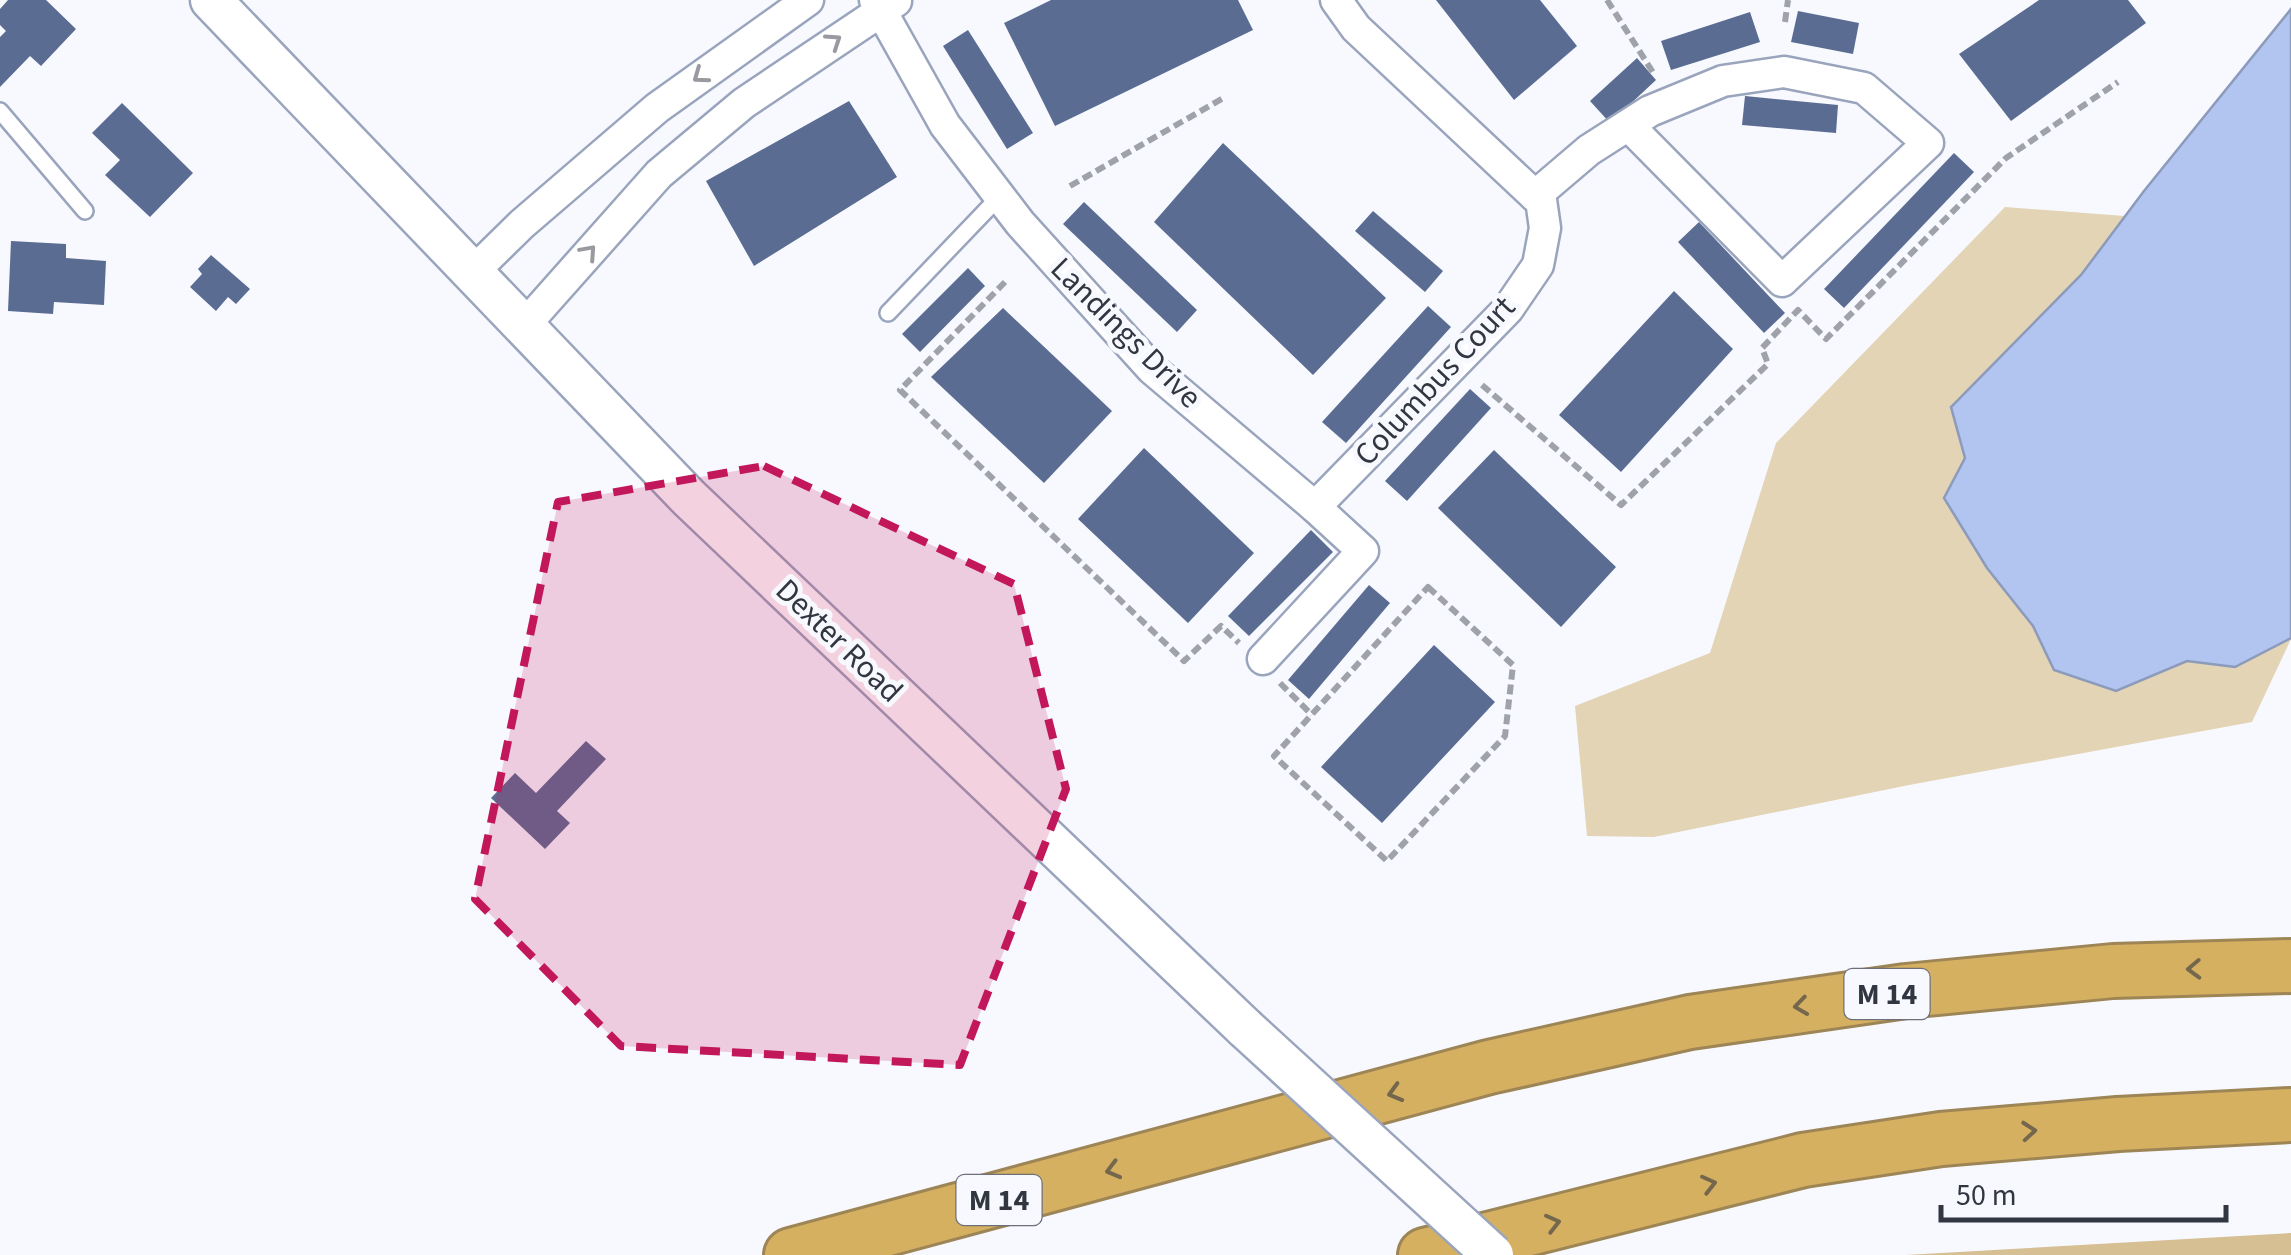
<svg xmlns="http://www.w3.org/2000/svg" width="2291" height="1255" viewBox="0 0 2291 1255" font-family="'Source Sans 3',sans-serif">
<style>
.green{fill:#e3d4b5}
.forest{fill:#d5bf93}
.water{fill:#b2c5f0;stroke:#8c9abb;stroke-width:2.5}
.building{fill:#5b6c92}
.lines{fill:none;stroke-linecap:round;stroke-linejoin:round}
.lane-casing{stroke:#9aa5bd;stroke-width:20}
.street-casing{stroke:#9aa5bd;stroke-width:35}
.secondary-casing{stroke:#9aa5bd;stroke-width:45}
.highway-casing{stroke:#9d8555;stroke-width:58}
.path{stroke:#a0a2aa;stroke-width:6;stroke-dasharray:10 5;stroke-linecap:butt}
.lane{stroke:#fff;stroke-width:15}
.street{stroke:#fff;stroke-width:30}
.secondary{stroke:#fff;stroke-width:40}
.highway{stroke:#d6b061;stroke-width:52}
.secondary-bridge-casing{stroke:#9aa5bd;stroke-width:45;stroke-linecap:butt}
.secondary-bridge{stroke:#fff;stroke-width:40}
.oneway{stroke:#989aa0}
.oneway2{stroke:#74674d}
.marked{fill:#c2185b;fill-opacity:0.2;stroke:#c2185b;stroke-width:8;stroke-dasharray:20 12;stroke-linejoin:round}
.labels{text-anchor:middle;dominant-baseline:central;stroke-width:10;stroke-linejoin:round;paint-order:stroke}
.shield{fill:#f7f9ff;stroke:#6d7079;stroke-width:2.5}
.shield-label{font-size:30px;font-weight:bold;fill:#323640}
.street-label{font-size:32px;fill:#323640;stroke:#f7f9ff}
</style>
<rect width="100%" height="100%" fill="#f7f9ff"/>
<!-- green -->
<path class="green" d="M 2005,207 L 2125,216 C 2059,305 1996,400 1944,498 L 1987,568 L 2033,626 L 2054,670 L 2116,691 L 2187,660 L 2235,667 L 2291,639 L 2252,722 L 1909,785 L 1654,837 L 1587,836 L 1575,706 L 1710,653 L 1776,443 Z"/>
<!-- forest -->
<polygon class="forest" points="2291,1233 2291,1255 1906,1255"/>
<!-- water -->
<polygon class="water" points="2291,9 2291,638 2235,667 2187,661 2116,691 2054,670 2033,626 1987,568 1944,498 1965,458 1951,407 2081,275 2144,191"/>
<!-- building -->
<g class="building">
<polygon points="8,0 46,0 76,29 41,66 30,56 0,87 0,37 6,31 0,25 0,9"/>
<polygon points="1051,0 1238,0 1253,30 1055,126 1004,23"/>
<polygon points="1436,0 1540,0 1577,46 1514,100"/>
<polygon points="2039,0 2128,0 2146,23 2011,121 1959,54"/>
<polygon points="1798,11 1859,23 1853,54 1791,42"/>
<polygon points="1750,12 1760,42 1671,70 1661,41"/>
<polygon points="968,30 1033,133 1007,149 943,46"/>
<polygon points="1637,58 1656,80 1610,123 1590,101"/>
<polygon points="1745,96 1838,105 1836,133 1742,125"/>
<polygon points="849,101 897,177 754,266 706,181"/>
<polygon points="122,103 193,173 150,217 105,175 120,160 92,133"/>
<polygon points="1223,143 1386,298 1313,375 1154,222"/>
<polygon points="1954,153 1974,172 1844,308 1824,289"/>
<polygon points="1084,202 1197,310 1177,332 1063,224"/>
<polygon points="1373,211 1443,271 1425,292 1355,231"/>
<polygon points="1699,222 1785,313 1764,333 1678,242"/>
<polygon points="11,241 66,244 66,258 106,261 104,305 54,302 53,314 8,311"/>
<polygon points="211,255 250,289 236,304 228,297 216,311 190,287 202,274 198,269"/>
<polygon points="968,268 985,286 920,352 902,334"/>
<polygon points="1674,291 1733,349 1621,472 1559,415"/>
<polygon points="1428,306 1451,327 1346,443 1322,422"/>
<polygon points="1003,308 1112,411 1044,483 931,377"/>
<polygon points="1470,389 1491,408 1407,501 1385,481"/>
<polygon points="1144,448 1254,553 1188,623 1078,519"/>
<polygon points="1494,450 1616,567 1561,627 1438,508"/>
<polygon points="1311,530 1333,552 1249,636 1228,616"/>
<polygon points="1369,585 1390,603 1309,699 1288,680"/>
<polygon points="1434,645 1495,702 1382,823 1321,767"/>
<polygon points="586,741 606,759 557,811 570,823 545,849 491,798 515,773 536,793"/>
</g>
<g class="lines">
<!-- lane casing -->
<g class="lane-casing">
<g id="lane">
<polyline points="0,111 85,211"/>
<polyline points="888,313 999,197"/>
</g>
</g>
<!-- street casing -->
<g class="street-casing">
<g id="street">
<polyline points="875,0 945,125 1020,223 1152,369 1315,507 1363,551 1263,659"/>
<polyline points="1535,196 1589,150 1650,111 1723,81 1784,72 1864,88 1928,143 1782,281 1628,125"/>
<polyline points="473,272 522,224 657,108 808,0"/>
<polyline points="524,326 659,174 744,103 896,1"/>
<polyline points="1315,507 1508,309 1538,265 1545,228 1540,193 1535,196 1356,28 1336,0"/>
</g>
</g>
<!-- secondary casing -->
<g class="secondary-casing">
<polyline id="secondary" points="211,0 689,498 1245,1028"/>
</g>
<!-- highway casing -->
<g class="highway-casing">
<g id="highway">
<polyline points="791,1255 1489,1067 1690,1022 1906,991 2113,971 2291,966"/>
<polyline points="1425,1255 1803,1160 1941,1139 2118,1124 2291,1115"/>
</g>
</g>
<!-- path -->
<g class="path">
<polyline points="1607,0 1654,74"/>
<polyline points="1785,22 1788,0"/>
<polyline points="1070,186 1225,97"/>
<polyline points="1005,282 900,390 1184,661 1221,626 1239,643"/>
<polyline points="1482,385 1621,505 1768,364 1762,348 1798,310 1826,339 2006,158 2118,82"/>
<polygon points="1428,587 1513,665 1505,736 1387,861 1274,756"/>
<polyline points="1280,683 1312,715"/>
</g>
<!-- lane -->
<use href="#lane" class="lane"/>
<!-- street -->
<use href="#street" class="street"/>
<!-- secondary -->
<use href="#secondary" class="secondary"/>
<!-- highway -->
<use href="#highway" class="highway"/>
<!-- secondary-bridge casing -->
<g class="secondary-bridge-casing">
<polyline id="secondary-bridge" points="1245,1028 1493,1255"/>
</g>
<!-- secondary-bridge -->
<use href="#secondary-bridge" class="secondary-bridge"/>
</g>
<!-- one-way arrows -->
<defs><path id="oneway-chevron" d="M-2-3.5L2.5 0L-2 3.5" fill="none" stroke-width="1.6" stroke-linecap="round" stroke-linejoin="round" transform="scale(2.5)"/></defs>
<g class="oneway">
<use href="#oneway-chevron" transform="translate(834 41) rotate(-34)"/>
<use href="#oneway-chevron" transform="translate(700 76) rotate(144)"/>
<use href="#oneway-chevron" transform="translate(589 252) rotate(-48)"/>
</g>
<g class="oneway2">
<use href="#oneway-chevron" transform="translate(2194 969) rotate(178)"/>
<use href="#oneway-chevron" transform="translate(1801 1006) rotate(172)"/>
<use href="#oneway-chevron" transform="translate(1395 1093) rotate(164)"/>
<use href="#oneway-chevron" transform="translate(2029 1131) rotate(-5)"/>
<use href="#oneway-chevron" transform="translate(1113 1170) rotate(165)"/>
<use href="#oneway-chevron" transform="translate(1709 1184) rotate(-14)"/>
<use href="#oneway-chevron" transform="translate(1553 1223) rotate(-14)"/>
</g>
<!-- marked area -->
<path class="marked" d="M 764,466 L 1014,584 L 1066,789 L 960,1065 L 621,1046 L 475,899 L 558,502 Z"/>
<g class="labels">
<!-- shield labels -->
<g class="shield">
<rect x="1844.5" y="969" width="85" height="50" rx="8"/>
<rect x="956.5" y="1175" width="85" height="50" rx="8"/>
</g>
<g class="shield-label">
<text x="1887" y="994">M 14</text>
<text x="999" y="1200">M 14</text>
</g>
<!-- street labels -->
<g class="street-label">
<text transform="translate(1126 333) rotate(45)">Landings Drive</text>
<text transform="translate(1435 381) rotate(-47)">Columbus Court</text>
<text transform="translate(839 641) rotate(44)">Dexter Road</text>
</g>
</g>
<!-- scale -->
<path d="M1941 1205v15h285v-15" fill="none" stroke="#323640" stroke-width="5"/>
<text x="1956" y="1205" font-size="30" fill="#323640" stroke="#f7f9ff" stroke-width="8" paint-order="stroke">50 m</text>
</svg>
